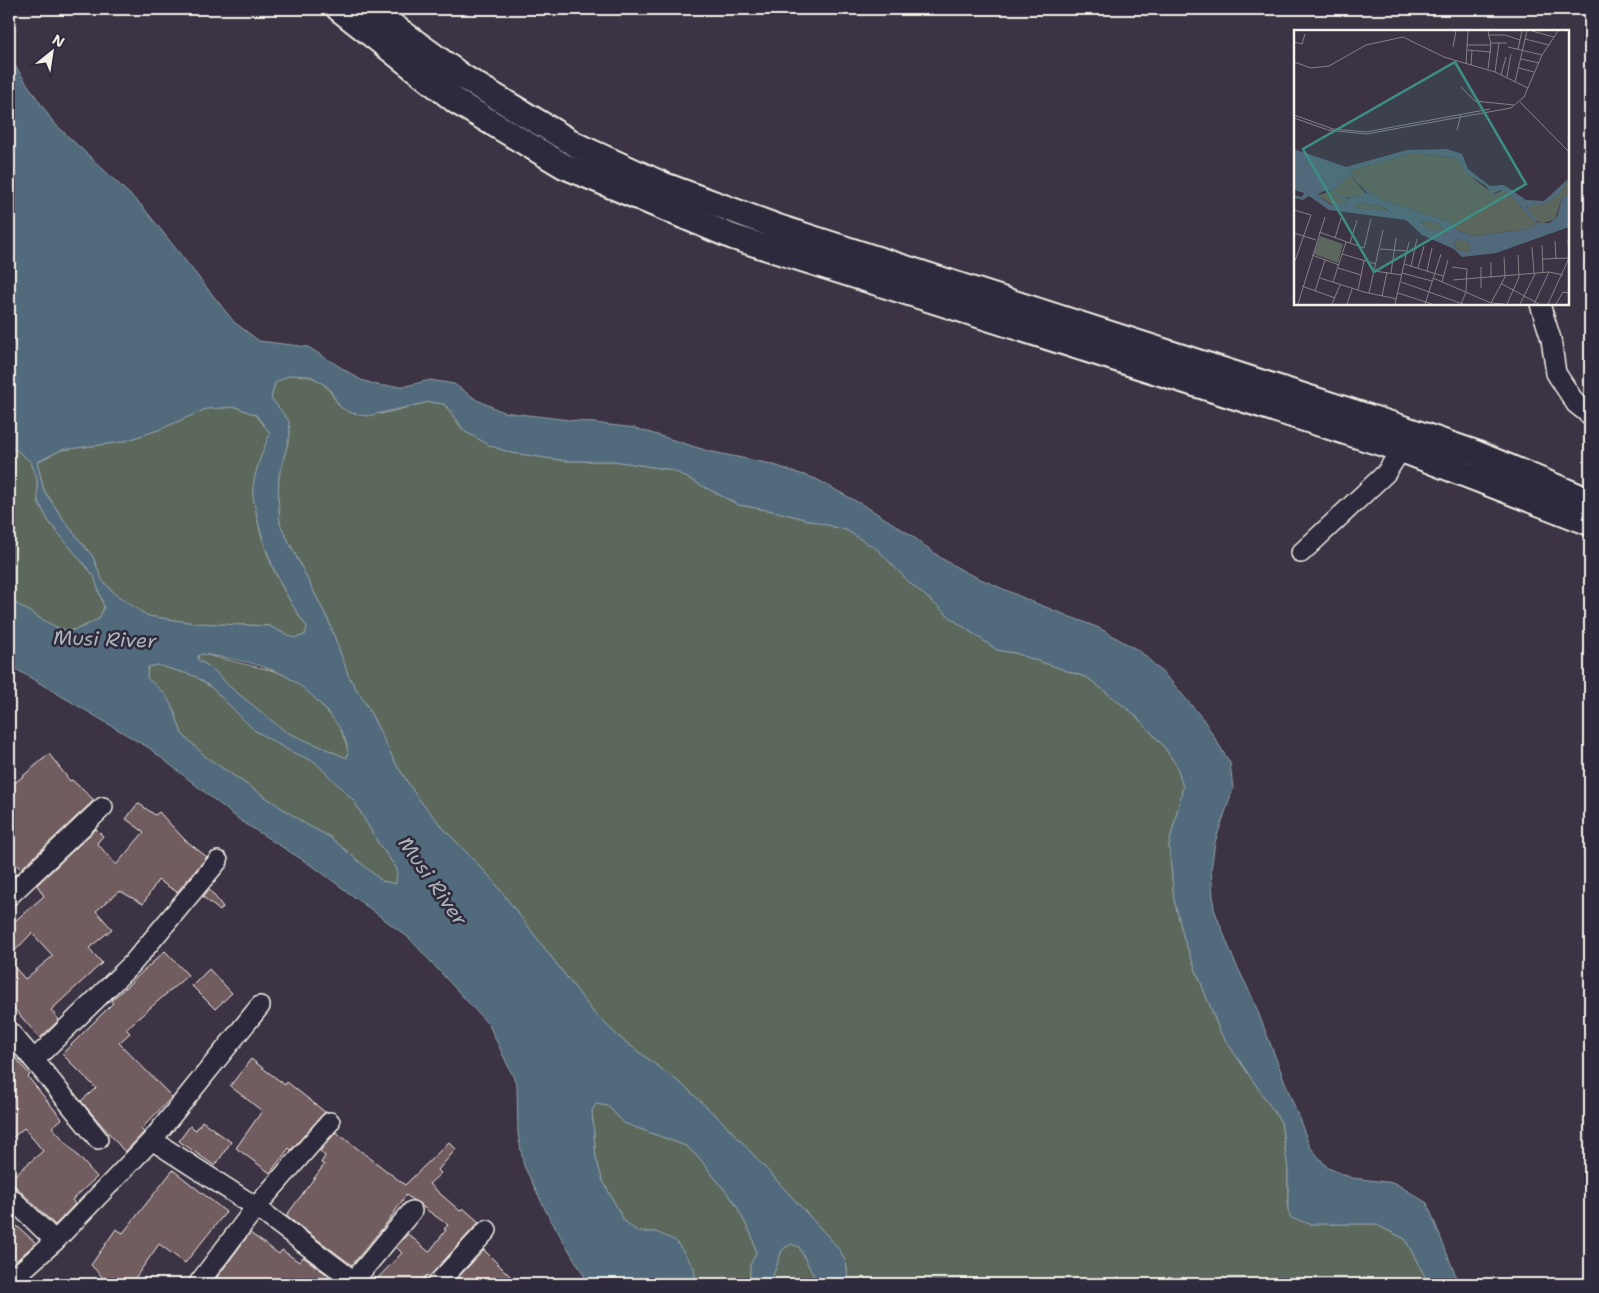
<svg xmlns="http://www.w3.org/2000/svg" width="1599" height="1293" viewBox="0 0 1599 1293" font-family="'Shantell Sans',sans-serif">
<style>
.green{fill:#5b675c;stroke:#a8aca2}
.water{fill:#516a7b;stroke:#92a0a7;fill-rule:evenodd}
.building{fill:#715b5f;stroke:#f4f1e8}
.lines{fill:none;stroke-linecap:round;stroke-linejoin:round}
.minor-casing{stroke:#f4f1e8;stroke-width:22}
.tertiary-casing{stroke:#f4f1e8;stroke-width:28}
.minor{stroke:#2f2a3d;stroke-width:19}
.tertiary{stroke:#2f2a3d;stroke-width:24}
.labels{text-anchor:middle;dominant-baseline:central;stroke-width:5;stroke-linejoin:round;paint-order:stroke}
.water-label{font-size:20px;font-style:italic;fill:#abb4b7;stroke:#2f2a3d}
.inset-road{fill:none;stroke:#868086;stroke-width:1}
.view{fill:#3d8f86;fill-opacity:0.15;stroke:#3d8f86;stroke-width:2.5}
.inset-edge{fill:none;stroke:#f4f1e8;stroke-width:2.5}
</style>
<rect width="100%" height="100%" fill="#3c3444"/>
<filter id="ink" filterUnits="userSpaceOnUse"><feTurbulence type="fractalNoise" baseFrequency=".02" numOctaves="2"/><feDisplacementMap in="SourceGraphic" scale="10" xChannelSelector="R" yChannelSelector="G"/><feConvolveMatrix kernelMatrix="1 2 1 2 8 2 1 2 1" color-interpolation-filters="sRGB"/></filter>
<g filter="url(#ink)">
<!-- green -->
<g class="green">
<path d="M 290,375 C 321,376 324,382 340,407 L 381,414 L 429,402 L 444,404 L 464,431 L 491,446 L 512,453 L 567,461 L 614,461 L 672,470 L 739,505 L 778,512 L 846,530 L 878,550 L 911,584 L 955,621 L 997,650 L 1015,653 L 1088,678 L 1134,714 L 1162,744 L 1177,766 L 1183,787 L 1169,845 L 1174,899 L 1184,939 L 1220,1032 L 1281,1122 L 1288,1169 L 1288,1210 L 1310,1224 L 1375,1224 L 1405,1239 L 1429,1284 L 847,1284 C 849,1266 845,1257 834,1243 L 725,1124 L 684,1086 L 619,1037 L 594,1013 L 491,878 L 444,829 L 417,797 L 396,764 L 367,706 L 349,677 L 329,622 L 280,524 L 278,498 L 279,475 L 290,435 L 289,421 L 271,398 L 275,383 Z"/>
<path d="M 236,407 L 256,415 L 270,433 C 263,451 255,470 253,488 C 252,496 255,504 256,511 C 263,554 282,592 307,627 L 305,635 L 294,638 L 269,626 L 194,623 L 148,616 L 131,605 L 115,594 L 102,580 L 93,557 L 66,523 L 44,490 L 37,462 L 61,450 L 122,442 L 161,429 L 206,409 Z"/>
<path d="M 9,444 L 31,462 L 37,478 L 38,501 L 49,522 L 94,576 L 104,607 L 99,619 C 91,622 82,628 73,630 C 55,633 26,607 9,600 Z"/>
<polygon points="202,654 278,672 304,686 339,725 349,752 347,758 286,732 230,687 212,668 198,660 198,655"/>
<polygon points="157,665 195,676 212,688 254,730 290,751 315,762 354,801 377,841 397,869 396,884 382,881 330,837 307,825 206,757 182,734 174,710 147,678 148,667"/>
<polygon points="596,1104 608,1106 624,1123 686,1146 700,1159 735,1203 752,1236 756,1253 750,1266 750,1284 696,1284 694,1268 656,1232 638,1232 624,1221 602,1179 596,1158 592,1111"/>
<polygon points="791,1244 799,1247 818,1284 770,1284 782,1250"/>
</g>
<!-- water -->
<path class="water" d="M 9,57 L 53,122 L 142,206 L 234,322 L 259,341 L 308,347 L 361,380 L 381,386 L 406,386 L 430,380 L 454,384 L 477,400 L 503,412 L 635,428 L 708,451 L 771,464 L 816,479 L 870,509 L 911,535 L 941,558 L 967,573 L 1035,603 L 1099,628 L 1141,652 L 1170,680 L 1203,719 L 1230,763 L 1233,789 L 1215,842 L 1211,870 L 1214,909 L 1233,958 L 1253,999 L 1310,1147 L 1328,1168 L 1352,1178 L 1395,1183 L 1427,1203 L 1459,1284 L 1429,1284 L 1405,1239 L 1375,1224 L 1310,1224 L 1291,1218 L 1288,1210 L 1288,1169 L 1281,1122 L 1220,1032 L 1184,939 L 1174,899 L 1169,845 L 1183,787 L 1177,766 L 1162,744 L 1134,714 L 1088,678 L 1015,653 L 997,650 L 955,621 L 911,584 L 878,550 L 846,530 L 778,512 L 739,505 L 672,470 L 614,461 L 567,461 L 512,453 L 491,446 L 464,431 L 452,412 L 444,404 L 429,402 L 367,416 L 351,413 L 340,407 L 328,387 L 311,376 L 290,375 L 275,383 L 271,398 L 289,421 L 290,435 L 279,475 L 278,498 L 280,524 L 329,622 L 349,677 L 367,706 L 396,764 L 417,797 L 444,829 L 491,878 L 594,1013 L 619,1037 L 684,1086 L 725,1124 L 834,1243 C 845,1257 849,1266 847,1284 L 818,1284 L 799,1247 L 791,1244 L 782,1250 L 770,1284 L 750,1284 L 750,1266 L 756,1253 L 752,1236 L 735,1203 L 700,1159 L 686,1146 L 624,1123 L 608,1106 L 596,1104 L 592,1111 L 596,1158 L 602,1179 L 624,1221 L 638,1232 L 656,1232 L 676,1241 L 694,1268 L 696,1284 L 589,1284 L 548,1215 L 524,1166 L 518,1134 L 517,1085 L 489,1025 L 409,938 L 317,869 L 241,821 L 149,748 L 9,665 L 9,600 C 26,607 55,633 73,630 C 82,629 91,622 99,619 L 104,607 L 94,576 L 49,522 L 38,501 L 37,478 L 31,462 L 9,444 ZM 236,407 L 256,415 L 270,433 C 263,451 255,469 253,488 C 252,495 255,504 256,511 C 264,553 282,592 307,627 L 305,635 L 294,638 L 269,626 L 194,623 L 148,616 L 131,605 L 115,594 L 102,580 L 93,557 L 66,523 L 44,491 L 37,462 L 61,450 L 122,442 L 161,429 L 206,409 ZM 202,654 C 227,658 254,662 278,672 C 301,681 355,730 347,758 L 286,732 L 230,687 L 212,668 L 198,660 L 198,656 ZM 157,665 L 195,676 L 212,688 L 254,730 L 290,751 L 315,762 L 354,801 L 377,841 L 397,869 L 396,884 L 382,881 L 330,837 L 307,825 L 206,757 L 182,734 L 174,710 L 165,694 L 147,678 L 148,667 Z"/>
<!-- building -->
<g class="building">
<polygon points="49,754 70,781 72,780 94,800 21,869 9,858 9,788"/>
<polygon points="138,803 155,815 159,812 185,840 207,857 177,892 158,880 143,904 120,891 96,911 112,929 89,948 102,963 51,1010 59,1020 40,1038 9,1003 9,961 25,979 53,956 32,933 9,957 9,926 44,896 37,885 96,829 103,836 97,843 116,865 144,832 126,819"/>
<polygon points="209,889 223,907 220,911 203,897"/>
<polygon points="165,951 188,975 126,1029 130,1033 119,1043 172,1097 141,1129 144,1132 125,1152 81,1101 96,1088 62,1054 113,1003 111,1001"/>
<polygon points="209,969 232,993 215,1009 192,986"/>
<polygon points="9,1050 30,1075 28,1077 62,1119 52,1127 97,1177 72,1200 75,1204 55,1225 9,1180 43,1151 24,1128 9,1141"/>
<polygon points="251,1059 285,1085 287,1082 325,1112 291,1150 289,1148 270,1173 236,1148 262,1111 230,1086"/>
<polygon points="202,1121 231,1142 215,1166 179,1141 190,1126 196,1130"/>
<polygon points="336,1132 405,1185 449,1142 456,1149 438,1170 441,1173 429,1184 460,1211 463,1208 479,1222 429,1277 427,1275 418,1284 372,1284 402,1253 396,1247 408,1234 429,1252 446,1230 444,1229 448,1225 406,1195 390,1219 352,1265 286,1216 324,1165 321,1163 325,1156 320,1151"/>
<polygon points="173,1170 226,1212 185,1263 159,1244 131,1284 109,1284 91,1265 116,1229 123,1233"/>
<polygon points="9,1219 36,1243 12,1264 9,1262"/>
<polygon points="250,1233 279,1254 282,1250 299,1262 303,1257 340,1284 212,1284"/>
<polygon points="484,1250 517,1283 468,1278 474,1284 452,1284"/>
</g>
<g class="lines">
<!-- minor casing -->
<g class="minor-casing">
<g id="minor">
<polyline points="1540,304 1551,339 1556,373 1576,404 1590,415"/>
<polyline points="1301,553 1386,473 1408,439"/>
<polyline points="9,896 103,807"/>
<polyline points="9,1031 34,1060 132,964 218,861"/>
<polyline points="34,1060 98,1139"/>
<polyline points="152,1140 256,1207 354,1281"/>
<polyline points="9,1196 55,1241"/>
<polyline points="11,1284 9,1282 55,1241 152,1140 260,1006"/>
<polyline points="198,1284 256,1207 330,1122"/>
<polyline points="351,1284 412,1211"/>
<polyline points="437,1284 487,1230"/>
</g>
</g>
<!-- tertiary casing -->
<g class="tertiary-casing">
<g id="tertiary">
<polyline points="339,9 457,102 564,166 733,237 1402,450 1590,523"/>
<polyline points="370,9 463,77 578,146 664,185 778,227 1397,426 1473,452 1590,501"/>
</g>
</g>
<!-- minor -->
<use href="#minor" class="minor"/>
<!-- tertiary -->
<use href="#tertiary" class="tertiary"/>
</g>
</g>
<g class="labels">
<!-- water labels -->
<g class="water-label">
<text transform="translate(105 639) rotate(2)">Musi River</text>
<text transform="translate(433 881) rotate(55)">Musi River</text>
</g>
</g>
<!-- overview -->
<g transform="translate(1294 30)">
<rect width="275" height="275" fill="#3c3444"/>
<path d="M 118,123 L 163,128 L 181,150 L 200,164 L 210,160 L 215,163 L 243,195 L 229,200 L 179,206 L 163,200 L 156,192 L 89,170 L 64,154 L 56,141 ZM 56,145 L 72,164 L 50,169 L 51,175 L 40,176 L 23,165 L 38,161 ZM 275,150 L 275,165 L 268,168 L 261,189 L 247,194 L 234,184 L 233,176 L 252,174 ZM 65,173 L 87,176 L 95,182 L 67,179 L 60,175 ZM 126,191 L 145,193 L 152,206 L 135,201 ZM 26,206 L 49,214 L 44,233 L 20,224 ZM 165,209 L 175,213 L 176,222 L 162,219 L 160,211 Z" fill="#5b675c"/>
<path d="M 0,119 L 52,137 L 113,120 L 153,119 L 168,124 L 174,139 L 196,156 L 210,155 L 232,170 L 250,171 L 275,148 L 266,163 L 252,174 L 232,177 L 244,193 L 255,193 L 263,187 L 268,168 L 275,165 L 275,197 L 202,223 L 168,227 L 160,219 L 128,205 L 112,190 L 35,180 L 15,166 L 9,170 L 0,168 L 0,165 L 8,167 L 10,163 L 0,160 ZM 118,123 L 163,128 L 173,144 L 192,156 L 198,164 L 207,160 L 215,163 L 243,195 L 229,200 L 179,206 L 163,200 L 156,192 L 89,170 L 64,154 L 56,141 ZM 56,145 L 73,163 L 53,169 L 38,161 ZM 30,161 L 37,161 L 52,173 L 37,175 L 23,165 ZM 65,173 L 87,176 L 95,181 L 67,179 L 60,175 ZM 126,191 L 145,193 L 152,206 L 141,200 L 135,201 ZM 164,209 L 175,213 L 176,222 L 162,219 L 160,212 Z" fill="#516a7b" fill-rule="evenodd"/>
<path class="inset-road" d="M 194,1 L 197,15 L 194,39M 238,1 L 260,7M 194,5 L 211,5 L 226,10M 231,9 L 255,15M 0,12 L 8,14 L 11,4M 197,13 L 213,13M 173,15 L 197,15M 159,17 L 162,1M 214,17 L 248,25M 224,19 L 228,1M 173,20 L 197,22M 227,29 L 245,33M 0,32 L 17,38 L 35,36 L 72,15 L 109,7 L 150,27 L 201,42 L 234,58M 172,34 L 174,1M 177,35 L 178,20M 225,38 L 240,42M 201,42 L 205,13M 207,45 L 212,27M 213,47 L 217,24M 221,52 L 233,1M 167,57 L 181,71 L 220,75M 226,72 L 275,122M 0,85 L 39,99 L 72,102 L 196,79M 0,88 L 34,100 L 72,104 L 217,78 L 230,67 L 248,25 L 264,1M 163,100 L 167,84M 0,180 L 17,185 L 1,231M 25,202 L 70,218 L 77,189M 0,203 L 22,210M 41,208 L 47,188M 261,211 L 262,229M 56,213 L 63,190M 248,215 L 249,243M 238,217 L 240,244M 86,219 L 113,221M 48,224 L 82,234M 18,225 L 45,235M 249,229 L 275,228M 197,232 L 197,248M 110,234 L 149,246M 117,236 L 123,209M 158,237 L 173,239 L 172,262 L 167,274M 44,238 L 67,245M 124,238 L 130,216M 80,241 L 108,245M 133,241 L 138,218M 97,243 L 102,208M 108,243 L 138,251M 26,248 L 70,262 L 103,269M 139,248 L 197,273 L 210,274M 159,250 L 255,242 L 269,245M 39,252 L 52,212M 107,252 L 169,274M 148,252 L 154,230M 208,254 L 245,274M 8,256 L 41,268M 187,258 L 187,237M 64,260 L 70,231M 21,261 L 31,230M 75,263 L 89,200M 104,263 L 138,274M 88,266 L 93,242M 197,273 L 211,247 L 210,227M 4,274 L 31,187M 38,274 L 46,255M 53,274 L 58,259M 101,274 L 115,212M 131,274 L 147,224M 213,274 L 225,247 L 224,225M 226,274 L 241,244M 240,274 L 255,242M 254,274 L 275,228 L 274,209M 262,274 L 269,262 L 275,263"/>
<path class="view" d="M 161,32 L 232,154 L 80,242 L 9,119 Z"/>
<rect width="275" height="275" class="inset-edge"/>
</g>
<!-- margin -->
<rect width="1599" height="1293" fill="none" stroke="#2f2a3d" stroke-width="30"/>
<rect x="15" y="15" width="1569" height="1263" fill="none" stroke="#f4f1e8" stroke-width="2" filter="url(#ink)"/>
<!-- north arrow -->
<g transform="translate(52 52) rotate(30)" stroke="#2f2a3d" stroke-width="4" paint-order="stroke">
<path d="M0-4L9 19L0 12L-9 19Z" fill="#f4f1e8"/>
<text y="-8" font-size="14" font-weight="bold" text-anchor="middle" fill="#f4f1e8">N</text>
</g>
</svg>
